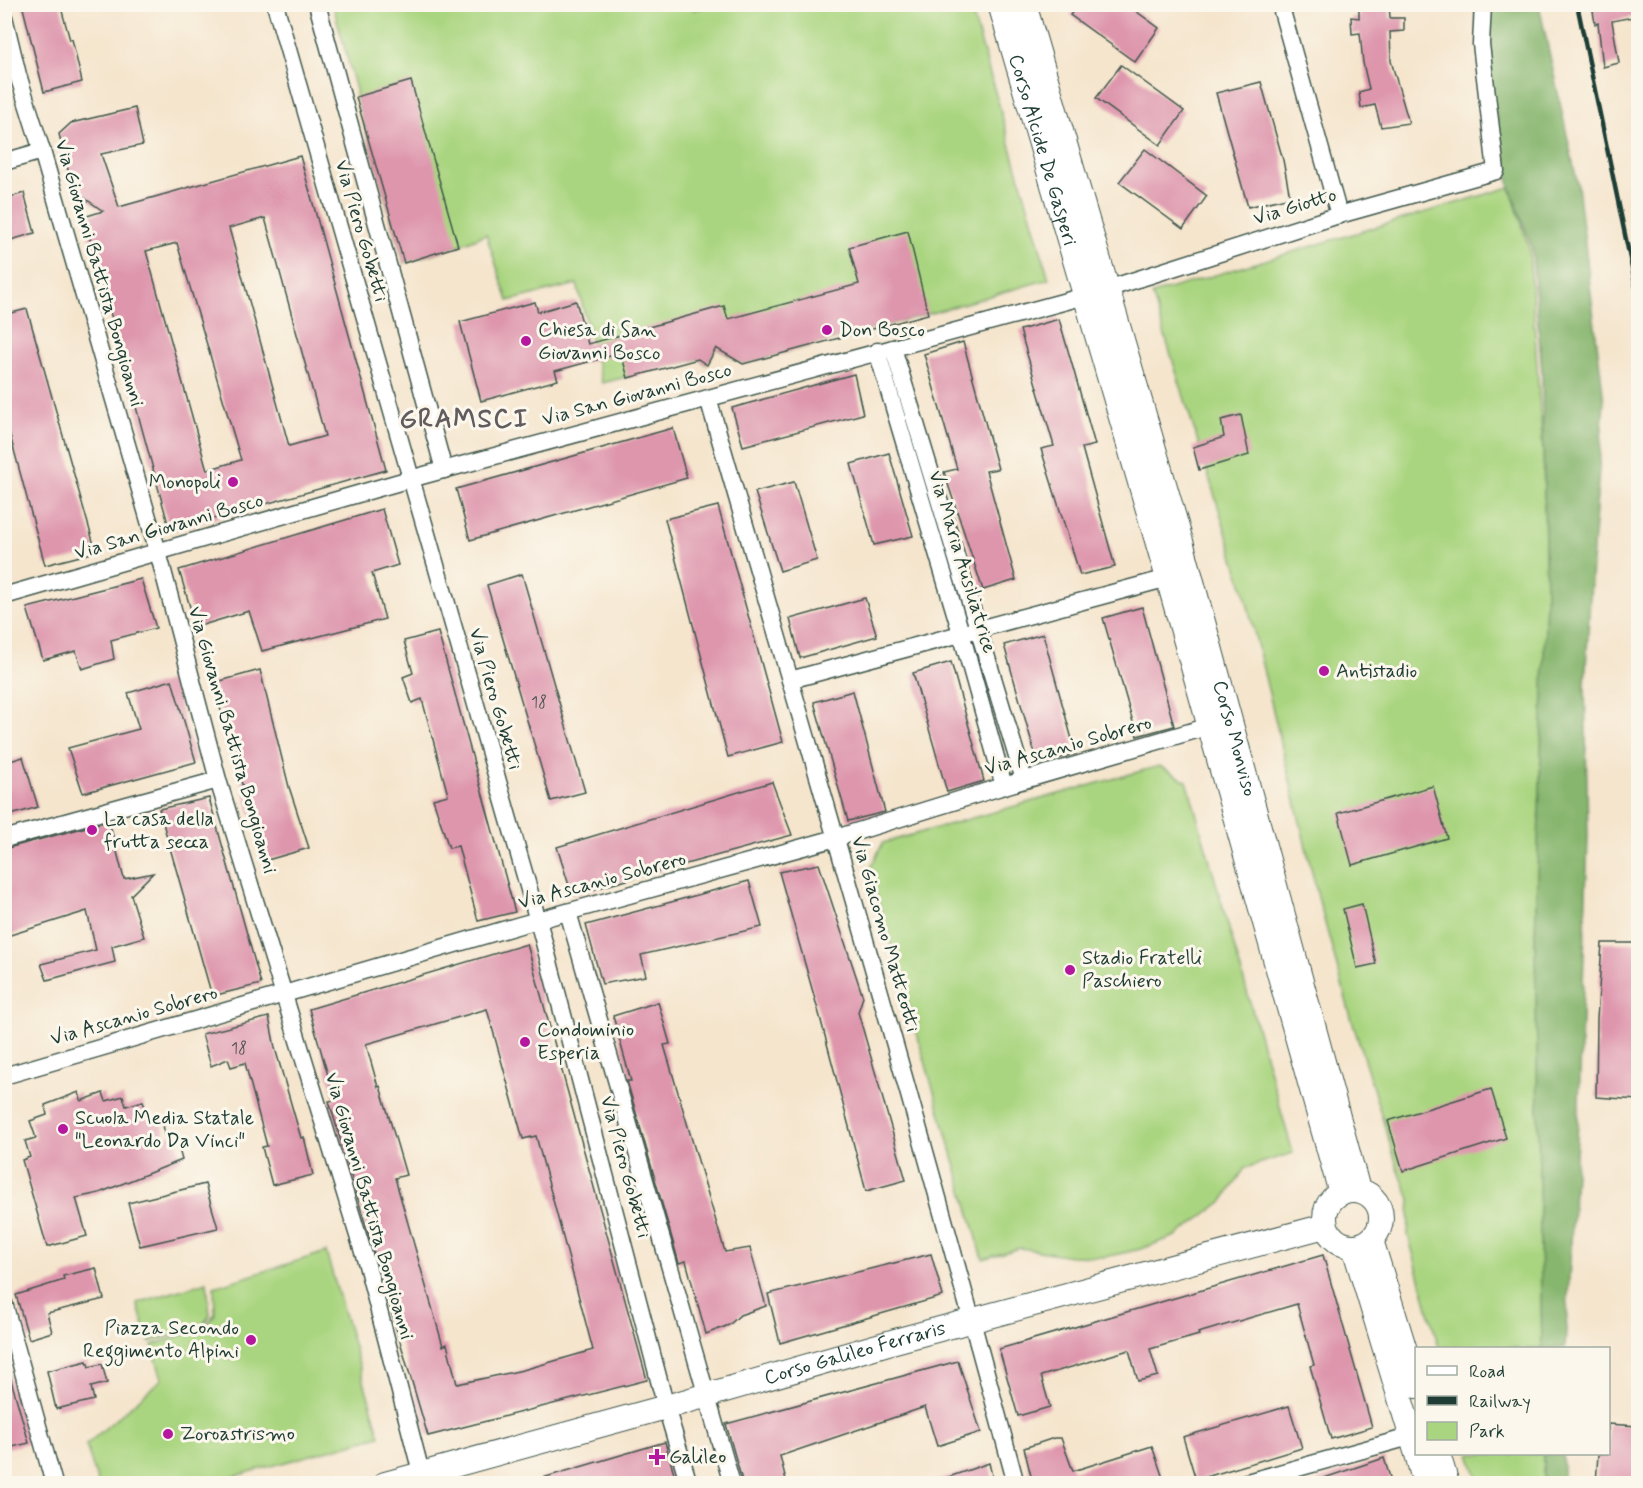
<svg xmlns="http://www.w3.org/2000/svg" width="1643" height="1488" viewBox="0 0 1643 1488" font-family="Mynerve,sans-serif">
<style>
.green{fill:#aad580;stroke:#64895a;stroke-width:1.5}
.forest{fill:#87b66e;stroke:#537a51;stroke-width:1.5}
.building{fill:#de96ad;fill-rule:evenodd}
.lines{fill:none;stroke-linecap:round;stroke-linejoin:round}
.street-casing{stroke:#3f564b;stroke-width:19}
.secondary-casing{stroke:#3f564b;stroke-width:26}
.street{stroke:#fff;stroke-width:16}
.secondary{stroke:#fff;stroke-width:24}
.rail{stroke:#1f3d34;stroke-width:4.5}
.poi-dot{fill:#b5179e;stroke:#fbf7ec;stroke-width:2}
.labels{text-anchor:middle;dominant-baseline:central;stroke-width:6;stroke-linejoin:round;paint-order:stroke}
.number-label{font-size:16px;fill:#4f5352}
.street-label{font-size:20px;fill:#1f3d34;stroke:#fbf7ec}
.poi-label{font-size:20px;fill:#1f3d34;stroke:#fbf7ec;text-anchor:start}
.district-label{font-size:26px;font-weight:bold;letter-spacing:1.5px;fill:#625c5e;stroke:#fbf7ec}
</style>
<rect width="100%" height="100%" fill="#fbf7ec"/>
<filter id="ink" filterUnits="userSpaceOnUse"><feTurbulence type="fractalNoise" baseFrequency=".0167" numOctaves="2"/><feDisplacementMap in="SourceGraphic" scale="12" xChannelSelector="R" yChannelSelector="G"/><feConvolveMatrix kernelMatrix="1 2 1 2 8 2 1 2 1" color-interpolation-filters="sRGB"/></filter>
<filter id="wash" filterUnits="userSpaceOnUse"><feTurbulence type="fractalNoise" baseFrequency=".008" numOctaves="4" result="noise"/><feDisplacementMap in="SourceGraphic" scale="24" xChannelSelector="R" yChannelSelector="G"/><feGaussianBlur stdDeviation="1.35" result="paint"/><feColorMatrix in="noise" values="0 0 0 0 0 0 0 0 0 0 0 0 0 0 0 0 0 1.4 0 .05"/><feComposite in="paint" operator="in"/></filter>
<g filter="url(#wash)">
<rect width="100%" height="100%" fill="#f5e5cd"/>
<!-- green -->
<g class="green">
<polygon points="692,4 694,10 715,4 970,5 1049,279 928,314 743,364 716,348 707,365 698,359 602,383 577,284 508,301 486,234 458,246 404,263 356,97 356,90 333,5"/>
<polygon points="1510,187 1529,248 1543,452 1546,597 1535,940 1542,1348 1439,1348 1408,1235 1410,1199 1398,1169 1350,1014 1319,901 1244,590 1152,294"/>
<polygon points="1159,766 1187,781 1293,1153 1245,1168 1223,1201 1176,1236 1141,1249 1105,1257 1071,1256 1020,1248 983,1259 869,870 883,843"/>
<polygon points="326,1252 380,1436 210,1483 98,1483 86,1445 162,1379 152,1345 203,1328 215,1314 214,1287"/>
<polygon points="207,1282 210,1315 202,1326 149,1342 137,1303"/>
<polygon points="1469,1454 1543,1454 1543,1483 1480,1483 1478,1481"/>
</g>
<!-- forest -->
<g class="forest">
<polygon points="1474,5 1539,5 1578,186 1604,401 1592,563 1585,686 1588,836 1579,1104 1565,1348 1542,1348 1535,940 1546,597 1542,374 1532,248 1510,187"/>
<rect x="1543" y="1454" width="20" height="29"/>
</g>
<g id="blocks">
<!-- building -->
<g class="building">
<polygon points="22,4 60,4 70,40 72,39 82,82 44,92"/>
<polygon points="1079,4 1126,4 1159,28 1135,62 1070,15"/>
<polygon points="1359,4 1389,4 1390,18 1404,18 1404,31 1390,32 1391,61 1409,123 1381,127 1375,105 1361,108 1359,92 1369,89 1363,63 1360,33 1352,34 1351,17 1359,18"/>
<polygon points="1592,4 1638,4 1638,16 1612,21 1619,63 1603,67 1598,23 1595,24"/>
<polygon points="1121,65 1184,111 1160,145 1096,98"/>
<polygon points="411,81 458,246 404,263 356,97"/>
<polygon points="1261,82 1283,160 1290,197 1248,207 1216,93"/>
<path d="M 135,108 L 143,145 L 101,154 L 119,207 L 300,156 L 386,470 L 170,531 L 84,217 L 103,211 L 73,190 L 59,134 L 71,123 ZM 265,218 L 325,436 L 289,446 L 229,228 ZM 177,243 L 241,460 L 207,470 L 146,251 Z"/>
<polygon points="1145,149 1207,196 1183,229 1119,182"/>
<polygon points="24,193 35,233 4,242 4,199"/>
<polygon points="908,231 928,314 743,364 716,348 707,365 698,359 628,378 621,353 555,371 558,380 481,401 460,322 535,302 538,312 576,301 588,344 724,306 728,319 859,284 849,247"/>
<polygon points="27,309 96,552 45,565 4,413 4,315"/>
<polygon points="1059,319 1095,445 1082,448 1115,567 1080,575 1041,449 1054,446 1020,330"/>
<polygon points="963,342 998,469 986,471 1016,580 983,590 944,472 957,469 924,354"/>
<polygon points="854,374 863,414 743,446 732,408"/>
<polygon points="1241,415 1249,455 1199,470 1193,447 1224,437 1221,420"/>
<polygon points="673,428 687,478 470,540 456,489"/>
<polygon points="889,453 913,536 874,545 851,464"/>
<polygon points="794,482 817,560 780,571 755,492"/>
<polygon points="718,506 783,742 728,757 665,519"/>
<polygon points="382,509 398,565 372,573 385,619 262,651 249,611 196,627 179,570"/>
<polygon points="522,574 585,792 551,801 487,585"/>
<polygon points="141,579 156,628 111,640 114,659 82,669 76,651 43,660 27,608"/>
<polygon points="865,598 877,636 800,658 790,619"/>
<polygon points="1142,607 1174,726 1137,736 1103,618"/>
<polygon points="438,632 515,912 478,921 458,846 449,848 433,799 448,795 422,699 412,703 403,677 413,673 404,641"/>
<polygon points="1043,634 1076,754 1038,764 1004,645"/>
<polygon points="951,662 984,781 947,792 913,673"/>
<polygon points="260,670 289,787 309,848 264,861 213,683"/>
<polygon points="172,680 196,762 83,793 68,748 139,729 128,693"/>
<polygon points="853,691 885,812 848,821 814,702"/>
<polygon points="23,757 38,807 4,817 4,763"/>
<polygon points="772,782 792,835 572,895 557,847"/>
<polygon points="1433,786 1447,838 1352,865 1338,813"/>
<polygon points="209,798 261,984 212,996 159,809"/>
<polygon points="109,821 124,879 153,873 131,895 144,937 112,946 115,962 47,980 41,964 96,950 87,911 4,937 4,849"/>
<polygon points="819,864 863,997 858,1012 906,1180 866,1191 820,1017 779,872"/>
<polygon points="749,881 762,927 641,955 646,976 602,984 586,925"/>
<polygon points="1362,904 1376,964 1357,968 1343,909"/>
<polygon points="1602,943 1638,943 1638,1100 1596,1097 1597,1019"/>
<path d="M 527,944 L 647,1380 L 428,1436 L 329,1101 L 335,1100 L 309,1009 ZM 487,1009 L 523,1139 L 536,1136 L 593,1350 L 523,1370 L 457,1384 L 447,1344 L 443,1346 L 395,1178 L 406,1175 L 380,1086 L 378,1087 L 366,1044 Z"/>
<polygon points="658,1002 670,1044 664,1045 725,1252 750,1248 766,1306 740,1315 729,1325 706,1334 686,1261 679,1263 627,1081 631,1081 613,1016"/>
<polygon points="269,1017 275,1048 301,1138 304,1137 313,1175 272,1185 262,1147 267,1146 245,1063 231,1067 228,1059 211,1066 202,1034"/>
<polygon points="1491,1089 1506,1138 1403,1171 1388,1121"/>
<polygon points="79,1092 81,1101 103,1093 106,1101 123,1096 126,1106 143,1101 149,1121 162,1118 165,1136 175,1134 182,1160 99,1193 76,1198 87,1236 47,1247 22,1160 30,1157 25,1141 36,1138 30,1121 47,1115 45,1105"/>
<polygon points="205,1184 218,1228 140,1246 128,1203"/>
<polygon points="931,1254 943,1296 780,1343 768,1294"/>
<polygon points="1323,1255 1372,1427 1331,1439 1310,1366 1314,1365 1297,1304 1198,1333 1199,1335 1150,1349 1158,1376 1138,1381 1129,1350 1041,1376 1050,1407 1018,1416 999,1349"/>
<polygon points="96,1268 104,1299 47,1313 52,1332 29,1339 16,1295 64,1280 63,1276"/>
<polygon points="87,1361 89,1367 102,1364 107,1383 91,1387 94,1400 56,1409 47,1371"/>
<polygon points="958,1361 981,1432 937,1446 925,1407 780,1456 787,1484 743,1484 726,1424"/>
<polygon points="9,1373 29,1443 4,1449 4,1374"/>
<polygon points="1289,1406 1302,1448 1196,1480 1183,1437"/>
<polygon points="1608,1424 1638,1426 1638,1484 1596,1484 1598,1454 1608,1454"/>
<polygon points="1054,1438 1061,1438 1073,1471 1152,1446 1165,1484 1033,1484 1024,1448"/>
<polygon points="665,1442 677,1484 539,1484 539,1479"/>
<polygon points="1384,1458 1392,1484 1318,1484 1318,1480"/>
<polygon points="989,1463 994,1484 937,1484 937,1481"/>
</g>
</g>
</g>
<g filter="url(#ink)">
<use href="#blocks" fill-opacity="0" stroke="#3f564b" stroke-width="1.5"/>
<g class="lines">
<!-- street casing -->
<g class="street-casing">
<g id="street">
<polyline points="275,4 542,935 666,1407 689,1484"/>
<polyline points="317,4 444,470"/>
<polyline points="1280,4 1339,215"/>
<polyline points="4,17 18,75 42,151 158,552 218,780 367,1265 424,1484"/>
<polyline points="4,162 42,151"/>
<polyline points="893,348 1024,780"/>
<polyline points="877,351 961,633 1004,786"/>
<path d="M 708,398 C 813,759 919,1120 1016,1484"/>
<polyline points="4,596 410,479 1085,296 1339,215 1496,171 1481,44 1483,4"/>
<polyline points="790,680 1168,578"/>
<polyline points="4,839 218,780"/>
<polyline points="568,912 732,1484"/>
<polyline points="4,1076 520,925 836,838 1004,786 1210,726"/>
<polyline points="4,1303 54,1484"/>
<polyline points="1240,1484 1413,1436"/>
</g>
</g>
<!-- secondary casing -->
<g class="secondary-casing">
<g id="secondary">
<path id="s1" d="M 1000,4 L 1168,578 L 1341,1193"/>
<path id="s2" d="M 1024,4 L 1182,545 L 1358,1190"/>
<circle cx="1353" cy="1218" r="28"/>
<polyline points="1371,1240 1416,1386"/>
<polyline points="1354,1247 1416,1451"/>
<polyline points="1417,1454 1425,1484"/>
<polyline points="1438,1454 1447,1484"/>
<path id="s3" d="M 385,1484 L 666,1407 L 895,1341 L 1325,1226"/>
</g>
</g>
<!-- street -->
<use href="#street" class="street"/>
<!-- secondary -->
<use href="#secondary" class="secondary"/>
<!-- rail -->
<polyline class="rail" points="1577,4 1638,297"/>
</g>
</g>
<!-- markers -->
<g class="poi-dot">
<circle cx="827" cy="330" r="6"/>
<circle cx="526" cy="341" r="6"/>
<circle cx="233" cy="482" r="6"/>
<circle cx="1324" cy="671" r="6"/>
<circle cx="92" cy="830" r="6"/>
<circle cx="1070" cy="970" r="6"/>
<circle cx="525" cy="1042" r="6"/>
<circle cx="63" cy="1129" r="6"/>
<circle cx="251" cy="1340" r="6"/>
<circle cx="168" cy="1434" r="6"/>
<path d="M654 1448h6v6h6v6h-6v6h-6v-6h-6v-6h6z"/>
</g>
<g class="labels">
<!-- number labels -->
<g class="number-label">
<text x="539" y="702">18</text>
<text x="239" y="1048">18</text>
</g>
<!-- street labels -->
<g class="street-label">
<text stroke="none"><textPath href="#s1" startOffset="152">Corso Alcide De Gasperi</textPath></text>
<text transform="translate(1295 207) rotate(-17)">Via Giotto</text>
<text transform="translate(361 231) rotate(74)">Via Piero Gobetti</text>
<text transform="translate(99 273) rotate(74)">Via Giovanni Battista Bongioanni</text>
<text transform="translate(637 395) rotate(-15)">Via San Giovanni Bosco</text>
<text transform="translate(169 527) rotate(-16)">Via San Giovanni Bosco</text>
<text transform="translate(962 562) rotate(73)">Via Maria Ausiliatrice</text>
<text transform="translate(495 699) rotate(74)">Via Piero Gobetti</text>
<text stroke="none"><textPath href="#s2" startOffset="764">Corso Monviso</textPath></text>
<text transform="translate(232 740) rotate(74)">Via Giovanni Battista Bongioanni</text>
<text transform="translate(1068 746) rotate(-16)">Via Ascanio Sobrero</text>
<text transform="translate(602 881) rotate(-15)">Via Ascanio Sobrero</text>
<text transform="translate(885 934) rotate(74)">Via Giacomo Matteotti</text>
<text transform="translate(134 1016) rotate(-16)">Via Ascanio Sobrero</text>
<text transform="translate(625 1167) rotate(75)">Via Piero Gobetti</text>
<text transform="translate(369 1206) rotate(74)">Via Giovanni Battista Bongioanni</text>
<text stroke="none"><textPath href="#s3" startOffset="488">Corso Galileo Ferraris</textPath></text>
</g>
<!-- poi labels -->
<g class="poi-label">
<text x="538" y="330">Chiesa di San<tspan x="538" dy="23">Giovanni Bosco</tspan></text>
<text x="839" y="330">Don Bosco</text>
<text x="221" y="482" text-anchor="end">Monopoli</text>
<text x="1336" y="671">Antistadio</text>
<text x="104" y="819">La casa della<tspan x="104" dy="23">frutta secca</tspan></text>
<text x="1082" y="958">Stadio Fratelli<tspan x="1082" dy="23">Paschiero</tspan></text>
<text x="537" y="1030">Condominio<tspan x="537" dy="23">Esperia</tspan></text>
<text x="75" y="1118">Scuola Media Statale<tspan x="75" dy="23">"Leonardo Da Vinci"</tspan></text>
<text x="239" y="1328" text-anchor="end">Piazza Secondo<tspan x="239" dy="23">Reggimento Alpini</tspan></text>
<text x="180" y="1434">Zoroastrismo</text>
<text x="669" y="1457">Galileo</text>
</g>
<!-- district labels -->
<g class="district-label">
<text x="464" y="420">GRAMSCI</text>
</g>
</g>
<!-- margin -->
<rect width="1643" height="1488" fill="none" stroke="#fbf7ec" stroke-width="24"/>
<!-- legend -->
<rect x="1415" y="1347" width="195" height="108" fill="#fbf7ec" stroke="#a3ada2" stroke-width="1.5"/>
<rect x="1427" y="1366" width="30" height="9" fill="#ffffff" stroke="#a3ada2" stroke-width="1.5"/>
<text x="1469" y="1377" font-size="18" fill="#1f3d34">Road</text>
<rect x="1427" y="1396" width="30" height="9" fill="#1f3d34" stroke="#a3ada2" stroke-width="1.5"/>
<text x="1469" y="1407" font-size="18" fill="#1f3d34">Railway</text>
<rect x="1427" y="1422" width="30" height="18" fill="#aad580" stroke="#a3ada2" stroke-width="1.5"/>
<text x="1469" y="1437" font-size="18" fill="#1f3d34">Park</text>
</svg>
